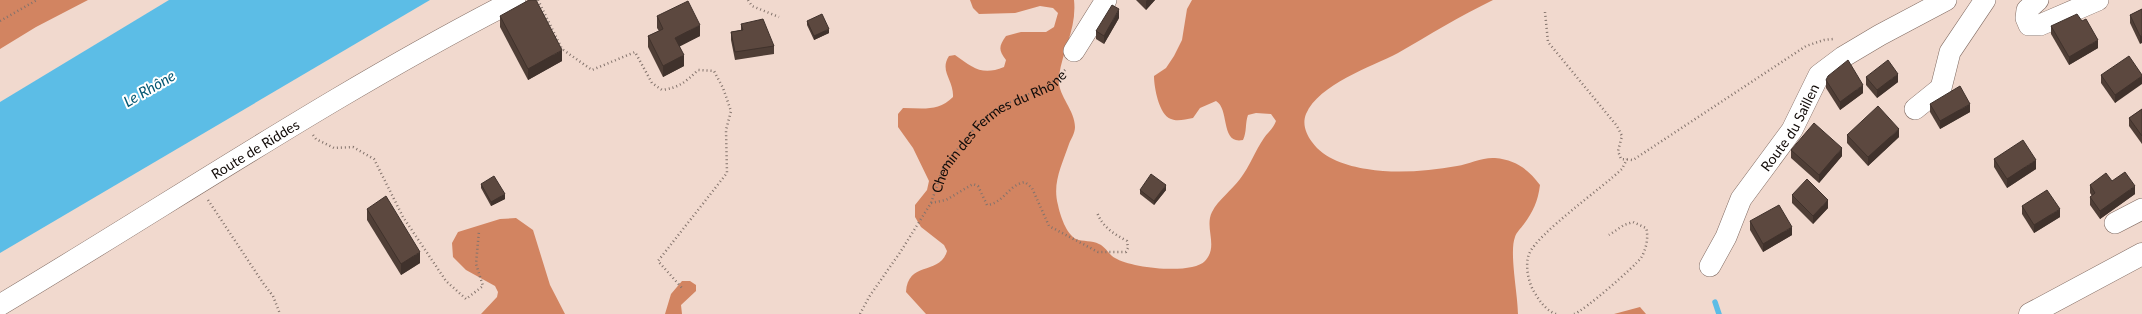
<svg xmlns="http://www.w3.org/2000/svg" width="2142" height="314" viewBox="0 0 2142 314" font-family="Lato,sans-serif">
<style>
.forest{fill:#d28461}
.water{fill:#5cbde6}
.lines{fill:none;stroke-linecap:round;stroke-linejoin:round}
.stream{stroke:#5cbde6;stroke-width:5.5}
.minor-casing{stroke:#816b62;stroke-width:22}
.major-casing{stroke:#816b62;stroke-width:23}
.path{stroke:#83736c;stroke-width:2.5;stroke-dasharray:1 3;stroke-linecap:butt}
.minor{stroke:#fff;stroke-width:21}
.major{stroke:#fff;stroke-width:22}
.wall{fill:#4f3e36}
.shaded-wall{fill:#40322c}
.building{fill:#5c483f;stroke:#40322c}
.labels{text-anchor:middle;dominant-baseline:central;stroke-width:4;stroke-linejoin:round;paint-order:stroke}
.street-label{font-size:14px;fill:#110a07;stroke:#fff}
.water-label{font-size:15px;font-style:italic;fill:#025672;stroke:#fff}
</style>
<rect width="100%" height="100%" fill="#f1d9ce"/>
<!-- forest -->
<g class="forest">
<polygon points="0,0 88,0 36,27 0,49"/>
<path d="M 970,0 L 1074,0 C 1077,28 1063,49 1059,76 C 1056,94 1075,109 1075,127 C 1075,133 1071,139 1069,144 C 1062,165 1052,183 1058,205 C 1060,215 1066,234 1076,239 C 1083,242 1092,240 1099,244 C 1106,247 1109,255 1115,258 C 1131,268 1192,275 1205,261 C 1219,246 1204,228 1212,212 C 1218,200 1232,190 1240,179 C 1250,166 1255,151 1264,138 C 1269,131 1273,129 1276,121 L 1271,114 L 1256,113 L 1248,115 C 1245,123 1247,132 1243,140 C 1220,145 1230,109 1216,101 L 1200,108 L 1193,118 C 1185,119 1178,122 1171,119 C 1159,115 1154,87 1154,76 L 1166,68 L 1174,56 L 1182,40 L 1187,9 L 1192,0 L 1493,0 C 1460,16 1429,35 1398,53 C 1371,67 1319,84 1306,114 C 1302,124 1306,134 1312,142 C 1324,159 1347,166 1367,169 C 1396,174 1428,171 1457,166 C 1469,164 1483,157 1495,158 C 1516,160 1528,169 1540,185 C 1538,201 1533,212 1524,224 C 1521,228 1516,233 1515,237 C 1509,252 1518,295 1518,314 L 926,314 L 906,292 C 908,260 940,276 947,251 L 944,245 L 921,227 L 915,217 L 915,205 L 927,190 L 929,181 L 913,148 L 898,127 L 898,114 L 903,108 C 922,108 938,112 953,97 C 954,80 939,71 949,56 L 955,55 C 973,68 982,76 1004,67 L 1006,60 C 998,50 999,46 1006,36 L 1021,32 L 1046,32 L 1054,27 L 1058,13 L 1053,8 L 1040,6 L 1015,13 L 979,14 L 973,8 Z"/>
<polygon points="516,218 533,230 550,285 565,314 481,314 497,297 498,292 495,286 466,270 453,257 452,243 458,232 500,219"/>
<polygon points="682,281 690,281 696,285 696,291 681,305 682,314 665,314 671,294"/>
<polygon points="1640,307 1646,314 1614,314"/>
</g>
<!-- water -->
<polygon class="water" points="169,0 430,0 0,253 0,102"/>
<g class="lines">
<!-- stream -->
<polyline class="stream" points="1715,302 1719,314"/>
<!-- minor casing -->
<g class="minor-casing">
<g id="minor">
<polyline points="2038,0 2027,10 2026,18 2029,25 2040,25 2098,0"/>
<polyline points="1074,51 1106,0"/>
<polyline points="1915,109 1941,88 1950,52 1985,0"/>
<polyline points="2115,223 2142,209"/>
<path id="s2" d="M 1710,266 L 1726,237 L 1741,199 L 1792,130 L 1819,75 L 1843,57 L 1880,35 L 1946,0"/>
<path id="s3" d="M 0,305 C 171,203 337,91 515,0"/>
</g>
</g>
<!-- major casing -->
<g class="major-casing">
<polyline id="major" points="2030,314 2142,254"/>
</g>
<!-- path -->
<g class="path">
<path d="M 538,0 L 562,49 L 592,70 L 635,52 L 652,83 L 662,90 C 678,88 686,82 698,70 L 714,71 L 723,88 L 731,111 L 726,130 L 727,173 L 658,261 L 682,288"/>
<polyline points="748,0 752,6 779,17"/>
<polyline points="1545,12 1548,42 1617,126 1622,136 1618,151 1621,159 1633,160 1806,46 1824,40 1833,39"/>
<polyline points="0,21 37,0"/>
<polyline points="313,135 316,139 334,148 353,147 374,159 403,217 446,281 466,299 483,286 476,264 479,231"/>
<polyline points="208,200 263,283 273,296 280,314"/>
<path d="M 931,203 L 946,200 L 973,184 L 978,186 L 987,205 C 1004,203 1008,185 1025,182 L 1032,188 L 1049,226 L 1098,252 L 1126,252 L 1128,248 L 1127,241 C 1114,234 1102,227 1097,212"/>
<path id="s1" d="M 860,314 L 869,297 L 901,251 L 931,203 L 944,166 L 978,124 L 999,107 L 1050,85 L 1067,68"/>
<path d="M 1556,314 C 1545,310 1539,300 1533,290 C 1528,280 1525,265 1529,254 C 1538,233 1602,188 1622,169 L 1627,159"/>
<path d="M 1574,314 C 1584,311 1634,267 1641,258 C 1646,250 1649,237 1646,228 L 1633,222 L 1624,225 L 1609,235"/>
</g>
<!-- minor -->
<use href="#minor" class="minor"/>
<!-- major -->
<use href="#major" class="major"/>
</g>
<!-- wall -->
<g class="wall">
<polygon points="1136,0 1155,0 1146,10"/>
<polygon points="2142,9 2140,44 2130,23 2130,15"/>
<polygon points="500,16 562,61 528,80 500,27"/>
<polygon points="657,16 700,36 679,46 684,66 663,77 648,47 648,36 659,31 657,28"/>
<polygon points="1119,18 1104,44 1096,39 1096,31"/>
<polygon points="807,21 829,33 814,40 807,25"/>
<polygon points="741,24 774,46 774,54 735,60 731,40 731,32 741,30"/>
<polygon points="2051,26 2098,48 2069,65 2051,34"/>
<polygon points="2101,75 2142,75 2115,103 2101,83"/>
<polygon points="1866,77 1898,82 1877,98 1866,85"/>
<polygon points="1826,80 1863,93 1840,110 1826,88"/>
<polygon points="1930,104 1970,112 1940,129 1930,112"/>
<polygon points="2142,109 2142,144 2129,126 2129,118"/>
<polygon points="1847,135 1899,137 1868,166 1847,143"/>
<polygon points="1791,150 1842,156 1819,183 1791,158"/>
<polygon points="1994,159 2036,169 2007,188 1994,167"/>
<polygon points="2112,181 2135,194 2100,219 2090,205 2090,197 2092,196 2090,193 2090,185"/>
<polygon points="481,184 505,199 491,206 481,188"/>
<polygon points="1140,190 1166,190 1154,205 1140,194"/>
<polygon points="1792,195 1828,208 1813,224 1792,203"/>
<polygon points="2022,206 2060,217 2034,233 2022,214"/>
<polygon points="367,209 420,263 401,275 367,220"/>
<polygon points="1750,221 1792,235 1763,252 1750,230"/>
</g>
<!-- shaded-wall -->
<g class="shaded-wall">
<polygon points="1147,0 1155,0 1146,10 1146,1"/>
<polygon points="1119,9 1119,18 1104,44 1104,36"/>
<polygon points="700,25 700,36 675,49 675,38"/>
<polygon points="829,29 829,33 814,40 814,36"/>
<polygon points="2142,35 2142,43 2140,44 2140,36"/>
<polygon points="2098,40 2098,48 2069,65 2069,57"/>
<polygon points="562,50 562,61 528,80 528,69"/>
<polygon points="684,55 684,66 663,77 663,66"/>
<polygon points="1898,74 1898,82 1877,98 1877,90"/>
<polygon points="2142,76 2142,84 2115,103 2115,95"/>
<polygon points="1863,85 1863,93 1840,110 1840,102"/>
<polygon points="1970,104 1970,112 1940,129 1940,121"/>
<polygon points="1899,129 1899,137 1868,166 1868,157"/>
<polygon points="1842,148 1842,156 1819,183 1819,175"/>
<polygon points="2036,160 2036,169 2007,188 2007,179"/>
<polygon points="1166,185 1166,190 1154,205 1154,201"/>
<polygon points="2135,186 2135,194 2100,219 2100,211"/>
<polygon points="505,194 505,199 491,206 491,202"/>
<polygon points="1828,200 1828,208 1813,224 1813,216"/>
<polygon points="2060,209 2060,217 2034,233 2034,225"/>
<polygon points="1792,227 1792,235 1763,252 1763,244"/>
<polygon points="420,252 420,263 401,275 401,264"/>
</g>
<!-- building -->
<g class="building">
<polygon points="529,0 536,0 562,50 528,69 500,16"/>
<polygon points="688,1 700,25 675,38 684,55 663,66 648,36 663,29 657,16"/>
<polygon points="1112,5 1119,9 1104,36 1096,31"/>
<polygon points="2142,9 2142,35 2140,36 2130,15"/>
<polygon points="822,14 829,29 814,36 807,21"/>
<polygon points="2077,14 2082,21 2086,19 2098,40 2069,57 2051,26"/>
<polygon points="763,19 774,46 735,52 731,32 743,30 741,24"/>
<polygon points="2129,56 2142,75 2142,76 2115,95 2101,75"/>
<polygon points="1848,60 1863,85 1840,102 1826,80 1828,76"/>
<polygon points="1888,60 1898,74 1877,90 1866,77"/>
<polygon points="1960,86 1970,104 1940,121 1930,104"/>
<polygon points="1878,106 1899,129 1868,157 1847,135"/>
<polygon points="2142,109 2142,136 2129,118"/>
<polygon points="1814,123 1842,148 1819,175 1791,150"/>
<polygon points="2023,140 2036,160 2007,179 1994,159"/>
<polygon points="2125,172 2135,186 2100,211 2090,197 2095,193 2090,185 2106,173 2112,181"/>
<polygon points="1151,174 1166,185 1154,201 1140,190"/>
<polygon points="494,176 505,194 491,202 481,184"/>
<polygon points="1807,179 1828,200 1813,216 1792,195"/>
<polygon points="2047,190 2060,209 2034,225 2022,206"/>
<polygon points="386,196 420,252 401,264 367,209"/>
<polygon points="1779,205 1792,227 1763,244 1750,221"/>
</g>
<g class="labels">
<!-- street labels -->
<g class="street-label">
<text stroke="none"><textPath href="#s2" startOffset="161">Route du Saillen</textPath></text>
<text stroke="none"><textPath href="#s1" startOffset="235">Chemin des Fermes du Rhône</textPath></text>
<text stroke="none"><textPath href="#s3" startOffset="299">Route de Riddes</textPath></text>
</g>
<!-- water labels -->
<g class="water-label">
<text transform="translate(149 88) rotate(-30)">Le Rhône</text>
</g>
</g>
</svg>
